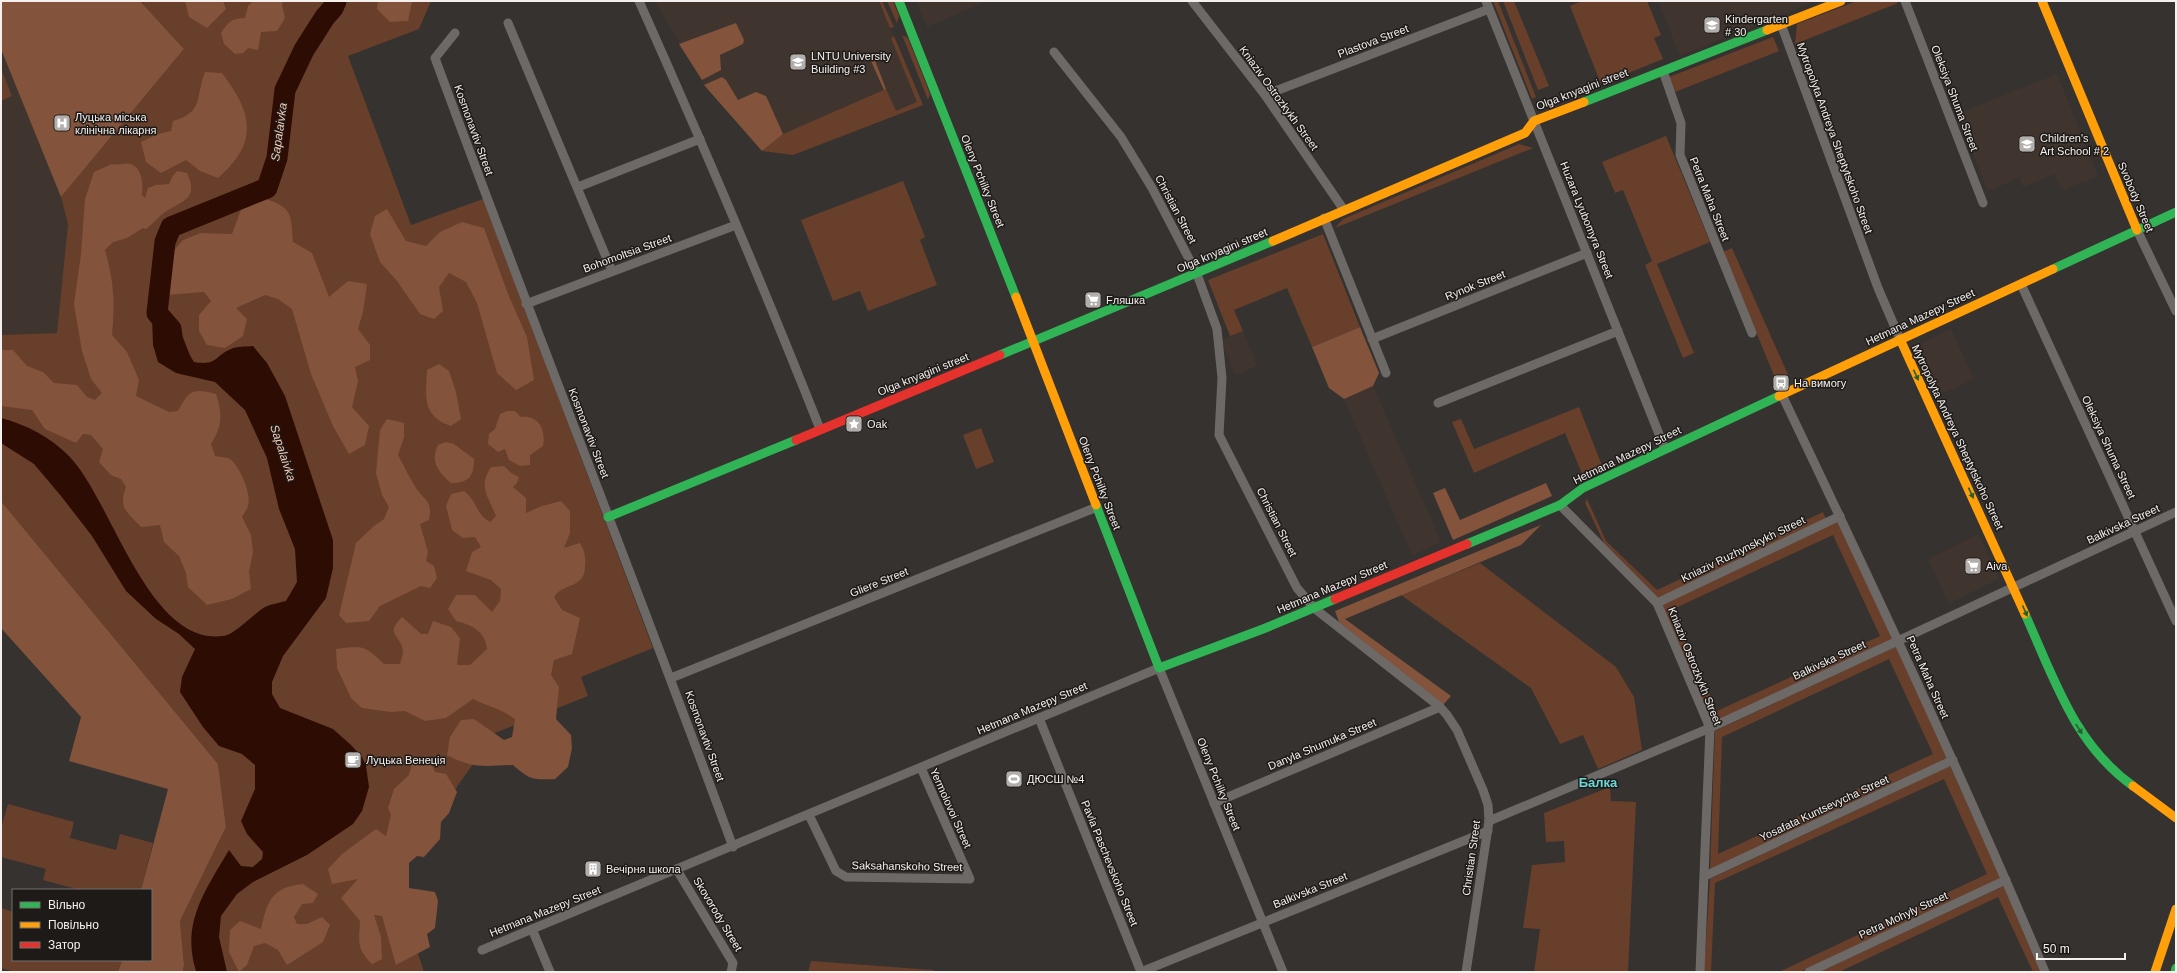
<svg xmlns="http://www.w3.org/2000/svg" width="2177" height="973" viewBox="0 0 2177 973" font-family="Helvetica,sans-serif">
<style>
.built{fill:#40352e}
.green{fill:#683f2b;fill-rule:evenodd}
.forest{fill:#83533c}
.water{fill:#2d0c04}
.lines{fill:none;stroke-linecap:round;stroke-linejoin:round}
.river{stroke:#2d0c04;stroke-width:21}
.street{stroke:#6c6967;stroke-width:9}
.fast{stroke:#30b455;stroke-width:9}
.slow{stroke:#ff9f0a;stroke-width:9}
.jam{stroke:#e5322d;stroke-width:9}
.oneway{fill:#265f33}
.labels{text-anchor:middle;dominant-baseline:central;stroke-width:3;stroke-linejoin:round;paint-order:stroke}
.poi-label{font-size:11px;fill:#f5f0ee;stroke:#1d1a18;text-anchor:start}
.street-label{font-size:11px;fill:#f5f0ee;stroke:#1d1a18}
.water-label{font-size:12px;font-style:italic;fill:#f9c6ae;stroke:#1d1a18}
.quarter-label{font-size:13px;font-weight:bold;fill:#6bd8d8;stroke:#1d1a18}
</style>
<rect width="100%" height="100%" fill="#363230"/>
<!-- built -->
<g class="built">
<polygon points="1,1 140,1 184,49 61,197 68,224 57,333 1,335"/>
<polygon points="655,1 879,1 923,105 793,155 762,151 704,85"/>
<polygon points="916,1 987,1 927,27"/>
<polygon points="1658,1 1816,1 1680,56"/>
<polygon points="2057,74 2098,176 2062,190 2055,174 2023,187 2019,178 1988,191 1957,114"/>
<polygon points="1951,329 1974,379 1939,395 1916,346"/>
<polygon points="1243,331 1257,366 1235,375 1221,340"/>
<polygon points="1373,386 1441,542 1412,555 1344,399"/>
<polygon points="1978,534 1999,579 1949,603 1928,559"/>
</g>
<!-- green -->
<g class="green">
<polygon points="140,1 431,1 419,29 348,56 411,225 483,199 653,648 581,677 588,696 495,733 393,877 424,972 183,972 184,965 180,921 226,827 218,764 1,501 1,335 57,333 68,224 61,197 184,49"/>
<polygon points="879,1 882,1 894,27 890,28"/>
<polygon points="887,1 893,1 899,16 897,23"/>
<polygon points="1493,1 1498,1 1536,97 1532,99"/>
<polygon points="1503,1 1514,1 1549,86 1538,90"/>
<polygon points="1582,1 1647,1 1661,35 1654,38 1663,59 1601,84 1570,6"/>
<polygon points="1857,1 1895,1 1898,3 1795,44 1797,24"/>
<polygon points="902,35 908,38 930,94 928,100"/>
<polygon points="894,36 923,105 793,155 762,151 783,134 886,89 896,111 917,102 891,38"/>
<polygon points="1773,37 1779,51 1675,92 1669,77"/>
<polygon points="1,69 12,96 1,101"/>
<polygon points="1666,136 1710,242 1657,264 1694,353 1683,358 1645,265 1652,261 1623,190 1615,193 1602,162"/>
<polygon points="1519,144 1533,148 1335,228 1343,219"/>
<polygon points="903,181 925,237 920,240 937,285 868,311 860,291 833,301 801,220"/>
<polygon points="1323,234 1360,327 1312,347 1287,288 1234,310 1243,331 1230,336 1208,280"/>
<polygon points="1732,248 1789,377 1775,378 1723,252"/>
<polygon points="1579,407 1603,468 1583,476 1565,433 1474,473 1452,422 1461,419 1474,449"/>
<polygon points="981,428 994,462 976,469 963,435"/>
<polygon points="1587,499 1606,541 1657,590 1823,512 1826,519 1659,599 1604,543 1585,503"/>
<path d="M 1838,521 L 1894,639 L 1712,723 L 1662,605 ZM 1833,535 L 1880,636 L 1717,711 L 1671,610 Z"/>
<polygon points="1480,563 1616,667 1634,697 1642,750 1598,769 1583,735 1560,744 1531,688 1401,595"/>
<path d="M 1897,646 L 1947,758 L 1710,870 L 1715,731 ZM 1889,659 L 1933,754 L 1718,854 L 1722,737 Z"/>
<polygon points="1950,766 2001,878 1800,972 1779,972 1987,874 1944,779 1715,883 1711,972 1704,972 1710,879"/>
<polygon points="1610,787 1611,801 1636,802 1628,972 1534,972 1540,929 1523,928 1532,865 1565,862 1564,841 1546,842 1544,813"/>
<polygon points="8,804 74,822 70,838 116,850 120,834 153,843 141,890 80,890 43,880 46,869 1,857 1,828"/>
<polygon points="2004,886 2040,972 2033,972 1998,897 1839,972 1819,972"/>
<polygon points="1,908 13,912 13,960 122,960 118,972 15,972 1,968"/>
<polygon points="811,961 933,970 935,972 808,972"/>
</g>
<!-- forest -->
<g class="forest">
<polygon points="1,1 140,1 184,49 61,197 1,49"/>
<polygon points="185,1 223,1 226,9 207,28 189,17"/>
<path d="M 253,1 L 283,1 L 282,5 L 285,18 L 277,31 L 261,32 L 258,50 L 248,48 L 243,53 L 235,54 L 224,44 L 221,33 C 227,23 232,18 245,18 L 248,6 Z"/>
<polygon points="378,1 412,1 408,21 390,22 377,9"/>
<polygon points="736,23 744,40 743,44 720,55 721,70 702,80 679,44"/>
<polygon points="872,58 874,58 886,89 884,90 871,61"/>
<path d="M 205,72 L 222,73 C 253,114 259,142 218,178 L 200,171 L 186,160 L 161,173 L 146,162 L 141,142 L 158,134 L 171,131 L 173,121 C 204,112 195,98 205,72 Z"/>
<polygon points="722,77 726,80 738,100 756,92 766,96 783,134 762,151 704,85"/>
<path d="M 112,164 C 118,166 125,162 131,164 C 143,169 143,185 142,195 L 145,198 L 148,188 L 156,185 L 169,184 L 172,177 L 177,171 L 187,173 C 199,199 183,200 165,212 C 158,217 153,224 146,229 L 143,228 L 127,238 L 113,242 L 105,250 C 114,282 115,302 112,335 L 127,352 L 139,380 L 136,396 L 169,412 L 178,411 C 189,390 193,388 216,394 C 223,415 222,426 211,444 L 215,456 C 219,457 224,457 228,458 C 239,463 252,494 248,506 C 247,510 244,513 242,517 L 251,535 L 253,552 L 249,572 L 251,589 L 232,599 L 207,605 L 188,587 L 186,573 L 179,556 L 164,542 L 160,525 L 141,527 C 127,512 118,508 126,487 L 121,479 L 111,475 L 99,462 L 103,449 L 91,435 L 83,434 L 76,443 L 45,429 L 32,410 L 1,406 L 1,350 L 13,350 L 27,366 L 43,372 L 54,383 L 77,385 L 87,397 L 95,400 L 102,393 L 91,379 L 82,351 L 74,304 L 81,254 L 85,199 L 94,172 Z"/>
<path d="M 266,199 C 293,208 291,215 293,242 L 312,253 L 329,297 L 348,281 L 367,284 L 363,312 L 358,329 L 370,345 L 370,360 L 355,367 L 358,381 L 352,407 L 369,426 L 365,445 L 349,454 L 333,426 L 311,374 L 292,309 L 278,299 L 265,295 L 236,308 L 247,319 L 243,336 L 225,348 L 207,345 L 199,331 L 199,315 L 211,301 L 204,292 L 166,295 L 157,270 L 183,240 L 201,233 L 232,234 L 242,207 Z"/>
<polygon points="387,209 406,241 426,246 440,232 462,222 484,228 508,294 527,337 534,380 516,390 497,373 477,303 466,282 449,273 439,287 443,311 434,319 420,314 397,281 380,262 370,234 375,216"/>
<polygon points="1360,327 1379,373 1373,386 1344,399 1329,388 1312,347"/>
<path d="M 439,364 L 449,371 L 456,392 L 461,419 L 451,426 C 421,416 426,395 427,370 Z"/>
<path d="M 507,411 L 515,411 L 521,417 C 539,415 546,430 543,446 L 530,455 L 530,465 L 520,466 L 509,460 L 505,449 L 498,452 L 488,444 L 489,434 L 495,429 L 500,414 Z"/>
<path d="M 387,419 L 404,423 L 404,437 L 398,455 C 404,466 409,477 416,488 C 425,501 433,501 429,520 L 420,524 L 428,552 L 426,561 L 434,566 L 437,578 L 430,588 L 421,586 L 380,606 L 369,621 L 346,623 L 339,615 L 356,543 L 374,526 L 384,519 L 389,507 L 382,495 L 376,473 L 380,430 Z"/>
<path d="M 446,442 L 454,444 L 474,459 C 474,476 469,483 451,483 C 438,472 430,461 438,445 Z"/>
<path d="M 504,466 L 511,473 L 519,477 L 517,483 L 513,487 L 526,498 L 526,513 L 542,506 L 561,501 L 570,511 L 570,533 L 564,548 L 580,543 C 585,552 586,557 585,567 C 585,588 563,583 554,597 L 562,610 L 580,618 L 572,654 L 554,660 L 551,675 L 559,687 L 556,719 L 571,735 L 572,748 L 568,767 L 555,779 C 533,780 530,780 513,765 C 484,766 473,769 447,755 L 450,737 L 461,720 L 474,719 L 504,740 L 512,737 L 515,719 C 500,708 489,707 473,699 L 446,718 L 425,721 L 405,711 L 391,712 L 362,708 L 351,698 L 337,668 L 336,649 C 362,645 365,645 384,664 L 400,664 C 401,660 403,655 403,651 C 401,634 384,635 402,617 L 421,634 L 428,634 L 433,621 L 451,627 L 460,638 L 457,665 L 470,665 L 487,649 C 485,631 472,625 456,621 L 448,609 L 456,595 L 475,595 L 492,612 L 500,601 L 501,589 L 491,580 L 466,571 L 472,552 L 481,547 L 475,537 L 463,538 L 452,530 L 446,506 L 451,494 L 464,491 C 478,502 475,513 490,522 L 496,516 C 488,496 478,487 491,467 Z"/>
<polygon points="1546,483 1552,496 1453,540 1433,493 1445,488 1460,520"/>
<polygon points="1,501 218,764 226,827 180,921 184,965 183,972 118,972 122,960 151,960 151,890 141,890 168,789 69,761 81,717 1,628"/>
<polygon points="1541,525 1521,545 1345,619 1451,696 1443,705 1339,622 1335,611"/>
<path d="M 414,757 L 428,757 L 435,772 L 446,774 L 457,792 L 449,813 L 441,822 L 440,839 L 424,857 L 417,856 L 409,863 L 409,888 L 435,892 L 438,901 L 435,928 L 427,934 L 430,947 L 396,965 L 382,916 L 374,915 L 381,937 L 382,959 L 372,964 C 356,948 359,942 360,921 L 341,898 L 358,879 L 332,884 L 328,869 L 342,854 L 376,829 L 386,836 L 391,815 L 388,808 L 394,789 L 409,775 Z"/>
<path d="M 303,884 L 318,894 L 313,903 L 302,904 L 294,917 L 297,924 L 307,924 L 322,917 L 330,925 L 323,942 L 287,965 L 278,950 L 265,943 L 254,946 L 247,965 L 239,972 L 229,952 L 230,930 L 240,921 L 261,929 C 267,901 272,887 303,884 Z"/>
</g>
<!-- water -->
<path class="water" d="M 157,313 C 182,315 183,346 194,362 C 218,366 214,356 231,349 C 237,346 246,347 253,346 L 267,363 L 285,396 L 333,540 L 333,568 L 326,598 L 283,656 L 272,682 L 272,694 L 280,708 L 333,729 L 351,745 L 362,757 L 366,766 L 369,787 L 362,811 L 353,824 L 307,855 L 253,882 L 237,894 L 221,916 L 219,937 L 227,972 L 196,971 C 181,923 205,891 229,850 L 241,866 L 253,867 L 262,859 L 263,852 L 247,834 L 241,821 L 255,789 L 255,765 L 242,754 L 219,746 L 203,727 L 180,692 L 182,677 L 195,649 L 179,634 L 156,619 L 126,591 L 92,536 L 61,496 L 34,464 L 1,443 L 1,418 C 27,425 50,437 69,456 C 112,500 148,646 223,636 C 235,635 254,613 265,607 C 271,604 279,603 286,601 L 297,582 L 295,549 L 279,509 L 267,458 L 245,410 L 215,382 L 176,373 L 158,362 L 153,345 L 152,315 Z"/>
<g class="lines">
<!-- river -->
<polyline class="river" points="172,336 171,329 157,313 165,242 171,227 267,188 277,158 285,90 304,50 325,17 333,8 336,1"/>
<!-- street -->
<g class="street">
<path d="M 639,1 C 702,142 763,285 820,429"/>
<polyline points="1192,1 1265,95 1344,210"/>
<polyline points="1486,1 1665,449"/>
<polyline points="1905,1 1983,203"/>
<polyline points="508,23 612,271"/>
<polyline points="1781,24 1878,288 1900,339"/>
<path d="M 455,33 L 435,58 C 532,322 636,583 733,847"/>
<polyline points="1054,52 1121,137 1152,188 1197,274 1217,329 1222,378 1219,435 1297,588 1314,608 1440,707 1447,715 1457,730 1483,790 1488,805 1489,821 1466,972"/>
<polyline points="1663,71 1681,123 1680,155 1752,333"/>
<polyline points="1265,95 1489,9"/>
<polyline points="578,187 700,139"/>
<polyline points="1324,218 1386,373"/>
<polyline points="2137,230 2176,311"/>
<polyline points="2021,284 2176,621"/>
<polyline points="526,304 736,225"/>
<polyline points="1372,339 1587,253"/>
<path d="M 1782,395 C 1873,586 1963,777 2045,972"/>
<polyline points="1438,403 1618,331"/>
<polyline points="1560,505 1657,603 1710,728 1700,972"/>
<polyline points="1657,603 1840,516"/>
<polyline points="671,678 1097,507"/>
<polyline points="1039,718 1141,972"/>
<polyline points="1214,803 1440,707"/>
<polyline points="809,815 836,871 846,877 970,879 921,768"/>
<polyline points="1489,821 1710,728 2176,512"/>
<polyline points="677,870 733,963 731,972"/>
<polyline points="1705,876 1953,760"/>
<polyline points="532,929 550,972"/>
<polyline points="482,950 1159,668 1283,972"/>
<polyline points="1141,972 1488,831"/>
<polyline points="1809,972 2006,880"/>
</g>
<!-- fast -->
<g class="fast">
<polyline points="899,1 1016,297"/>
<polyline points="1584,102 1767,30"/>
<polyline points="2053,269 2176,212"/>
<polyline points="1000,355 1273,241"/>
<polyline points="1096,505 1159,668 1263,629 1335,599"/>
<polyline points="608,517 796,440"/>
<polyline points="1467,544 1560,505 1583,488 1779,396"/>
<path d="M 2025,614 C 2054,678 2074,744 2133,786"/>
<polyline points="2175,972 2176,968"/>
</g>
<!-- slow -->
<g class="slow">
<polyline points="2042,1 2137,230"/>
<polyline points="1767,30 1841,1"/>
<polyline points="1273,241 1525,133 1534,121 1584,102"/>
<polyline points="1016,297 1096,505"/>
<polyline points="1900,339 2025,614"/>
<polyline points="1779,396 2053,269"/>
<polyline points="2133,786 2176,818"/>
<polyline points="2155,972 2176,909"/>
</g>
<!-- jam -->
<g class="jam">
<polyline points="796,440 1000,355"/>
<polyline points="1335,599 1467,544"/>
</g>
</g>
<!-- one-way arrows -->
<defs><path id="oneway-solid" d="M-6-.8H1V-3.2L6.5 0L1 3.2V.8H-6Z"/></defs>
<g class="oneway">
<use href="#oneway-solid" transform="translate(1916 375) rotate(65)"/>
<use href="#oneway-solid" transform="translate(1971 493) rotate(65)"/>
<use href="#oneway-solid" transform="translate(2025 611) rotate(66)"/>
<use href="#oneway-solid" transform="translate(2079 729) rotate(57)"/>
</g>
<!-- icons -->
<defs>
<g id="school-square" transform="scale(0.9)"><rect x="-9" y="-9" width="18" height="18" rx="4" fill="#b2aeac" stroke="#1d1a18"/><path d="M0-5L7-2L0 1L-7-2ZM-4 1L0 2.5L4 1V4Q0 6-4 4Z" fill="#fff"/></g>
<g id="university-square" transform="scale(0.9)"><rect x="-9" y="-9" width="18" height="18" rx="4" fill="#b2aeac" stroke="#1d1a18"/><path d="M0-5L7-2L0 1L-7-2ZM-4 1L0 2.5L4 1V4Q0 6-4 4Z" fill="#fff"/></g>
<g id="hospital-square" transform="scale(0.9)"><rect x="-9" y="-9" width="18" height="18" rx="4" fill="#b2aeac" stroke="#1d1a18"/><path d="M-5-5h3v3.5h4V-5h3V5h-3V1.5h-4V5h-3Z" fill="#fff"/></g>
<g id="supermarket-square" transform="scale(0.9)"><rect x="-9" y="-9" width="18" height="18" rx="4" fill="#b2aeac" stroke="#1d1a18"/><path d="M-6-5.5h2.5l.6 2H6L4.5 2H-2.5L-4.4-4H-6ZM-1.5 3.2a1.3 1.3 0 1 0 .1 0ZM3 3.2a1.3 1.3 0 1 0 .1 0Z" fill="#fff"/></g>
<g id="bus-square" transform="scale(0.9)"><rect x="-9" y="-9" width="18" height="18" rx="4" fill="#b2aeac" stroke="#1d1a18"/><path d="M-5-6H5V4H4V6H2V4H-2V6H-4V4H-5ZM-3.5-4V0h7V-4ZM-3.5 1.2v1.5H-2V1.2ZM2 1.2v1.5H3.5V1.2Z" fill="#fff"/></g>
<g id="sight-square" transform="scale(0.9)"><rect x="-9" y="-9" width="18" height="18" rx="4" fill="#b2aeac" stroke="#1d1a18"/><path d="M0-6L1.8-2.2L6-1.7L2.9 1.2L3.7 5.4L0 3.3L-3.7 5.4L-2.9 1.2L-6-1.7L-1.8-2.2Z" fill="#fff"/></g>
<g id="cafe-square" transform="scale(0.9)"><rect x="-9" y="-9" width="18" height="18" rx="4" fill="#b2aeac" stroke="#1d1a18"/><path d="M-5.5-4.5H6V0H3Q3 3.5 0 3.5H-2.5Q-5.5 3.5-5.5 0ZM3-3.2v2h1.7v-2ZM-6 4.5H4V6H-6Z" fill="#fff"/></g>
<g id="stadium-square" transform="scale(0.9)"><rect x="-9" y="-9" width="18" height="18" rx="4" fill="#b2aeac" stroke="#1d1a18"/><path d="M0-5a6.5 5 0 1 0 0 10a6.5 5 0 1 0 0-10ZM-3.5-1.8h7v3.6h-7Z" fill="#fff"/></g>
<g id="building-square" transform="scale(0.9)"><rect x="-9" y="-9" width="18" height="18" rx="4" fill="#b2aeac" stroke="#1d1a18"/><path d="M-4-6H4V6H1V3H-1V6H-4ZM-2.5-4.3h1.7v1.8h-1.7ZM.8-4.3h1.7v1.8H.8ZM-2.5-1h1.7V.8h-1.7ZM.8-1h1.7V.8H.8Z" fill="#fff"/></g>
</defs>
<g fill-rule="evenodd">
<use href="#school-square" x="1712" y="25"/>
<use href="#university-square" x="798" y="62"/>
<use href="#hospital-square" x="62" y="123"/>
<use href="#school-square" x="2027" y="144"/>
<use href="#supermarket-square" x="1093" y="300"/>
<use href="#bus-square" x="1781" y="383"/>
<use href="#sight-square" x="854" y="424"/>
<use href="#supermarket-square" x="1973" y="566"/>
<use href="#cafe-square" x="353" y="760"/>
<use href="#stadium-square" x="1014" y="779"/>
<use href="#building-square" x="593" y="869"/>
</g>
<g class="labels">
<!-- poi labels -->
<g class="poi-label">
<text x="1725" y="19">Kindergarten<tspan x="1725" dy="13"># 30</tspan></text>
<text x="811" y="56">LNTU University<tspan x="811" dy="13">Building #3</tspan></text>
<text x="75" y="117">Луцька міська<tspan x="75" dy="13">клінічна лікарня</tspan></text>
<text x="2040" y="138">Children's<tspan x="2040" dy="13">Art School # 2</tspan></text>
<text x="1106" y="300">Fляшка</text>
<text x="1794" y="383">На вимогу</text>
<text x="867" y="424">Oak</text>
<text x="1986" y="566">Aiva</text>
<text x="366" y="760">Луцька Венеція</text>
<text x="1027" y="779">ДЮСШ №4</text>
<text x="606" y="869">Вечірня школа</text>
</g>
<!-- street labels -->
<g class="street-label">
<text transform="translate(1373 41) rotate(-21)">Plastova Street</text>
<text transform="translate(1582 89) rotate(-21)">Olga knyagini street</text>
<text transform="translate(1279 98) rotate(54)">Kniaziv Ostrozkykh Street</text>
<text transform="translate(1955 98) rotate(69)">Oleksiya Shuma Street</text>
<text transform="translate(474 130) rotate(70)">Kosmonavtiv Street</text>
<text transform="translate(1835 138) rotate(70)">Mytropolyta Andreya Sheptytskoho Street</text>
<text transform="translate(983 181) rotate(68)">Oleny Pchilky Street</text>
<text transform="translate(2136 197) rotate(67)">Svobody Street</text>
<text transform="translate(1710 199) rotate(68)">Petra Maha Street</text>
<text transform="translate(1176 209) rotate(62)">Christian Street</text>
<text transform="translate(1587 220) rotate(68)">Huzara Lyubomyra Street</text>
<text transform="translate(1222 250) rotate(-23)">Olga knyagini street</text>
<text transform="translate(627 253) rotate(-20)">Bohomoltsia Street</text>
<text transform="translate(1475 285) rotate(-22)">Rynok Street</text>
<text transform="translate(1920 317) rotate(-25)">Hetmana Mazepy Street</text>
<text transform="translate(923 374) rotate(-22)">Olga knyagini street</text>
<text transform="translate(589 433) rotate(69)">Kosmonavtiv Street</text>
<text transform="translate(1958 437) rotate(65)">Mytropolyta Andreya Sheptytskoho Street</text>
<text transform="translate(2109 447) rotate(65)">Oleksiya Shuma Street</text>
<text transform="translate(1627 455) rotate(-26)">Hetmana Mazepy Street</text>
<text transform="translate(1100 483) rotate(69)">Oleny Pchilky Street</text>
<text transform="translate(1277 522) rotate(63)">Christian Street</text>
<text transform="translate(2123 524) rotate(-25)">Balkivska Street</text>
<text transform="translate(1743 549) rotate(-26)">Kniaziv Ruzhynskykh Street</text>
<text transform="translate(879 582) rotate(-22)">Gliere Street</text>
<text transform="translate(1332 587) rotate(-23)">Hetmana Mazepy Street</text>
<text transform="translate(1829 660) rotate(-25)">Balkivska Street</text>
<text transform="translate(1695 666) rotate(68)">Kniaziv Ostrozkykh Street</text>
<text transform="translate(1928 677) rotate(66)">Petra Maha Street</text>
<text transform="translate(1032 708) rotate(-23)">Hetmana Mazepy Street</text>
<text transform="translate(705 736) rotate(70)">Kosmonavtiv Street</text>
<text transform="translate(1322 744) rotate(-23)">Danyla Shumuka Street</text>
<text transform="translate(1219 784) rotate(68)">Oleny Pchilky Street</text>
<text transform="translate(951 808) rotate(66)">Yermolovoi Street</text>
<text transform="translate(1824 808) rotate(-25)">Yosafata Kuntsevycha Street</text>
<text transform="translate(1471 858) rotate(-82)">Christian Street</text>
<text transform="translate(1110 863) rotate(68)">Pavla Paschevskoho Street</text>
<text transform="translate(907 866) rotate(1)">Saksahanskoho Street</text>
<text transform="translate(1310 890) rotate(-22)">Balkivska Street</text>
<text transform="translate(545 911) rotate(-22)">Hetmana Mazepy Street</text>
<text transform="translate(718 914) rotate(59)">Skovorody Street</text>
<text transform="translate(1903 915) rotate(-25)">Petra Mohyly Street</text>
</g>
<!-- water labels -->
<g class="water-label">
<text transform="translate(279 132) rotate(-82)">Sapalaivka</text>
<text transform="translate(283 453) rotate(72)">Sapalaivka</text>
</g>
<!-- quarter labels -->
<g class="quarter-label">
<text x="1598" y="782">Балка</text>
</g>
</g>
<!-- border -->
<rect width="2177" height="973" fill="none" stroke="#f5f0ee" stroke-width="4"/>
<!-- legend -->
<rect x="12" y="889" width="140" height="72" fill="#1d1a18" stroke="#73706e"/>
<rect x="20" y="902" width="20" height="6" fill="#30b455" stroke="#73706e"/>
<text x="48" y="909" font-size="12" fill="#f5f0ee">Вільно</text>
<rect x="20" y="922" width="20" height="6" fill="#ff9f0a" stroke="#73706e"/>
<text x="48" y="929" font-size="12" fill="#f5f0ee">Повільно</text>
<rect x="20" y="942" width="20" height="6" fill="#e5322d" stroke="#73706e"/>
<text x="48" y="949" font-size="12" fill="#f5f0ee">Затор</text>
<!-- scale -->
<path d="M2037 953v6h88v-6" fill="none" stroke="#f5f0ee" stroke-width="2"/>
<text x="2043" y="953" font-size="12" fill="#f5f0ee" stroke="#1d1a18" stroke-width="3" paint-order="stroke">50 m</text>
</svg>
